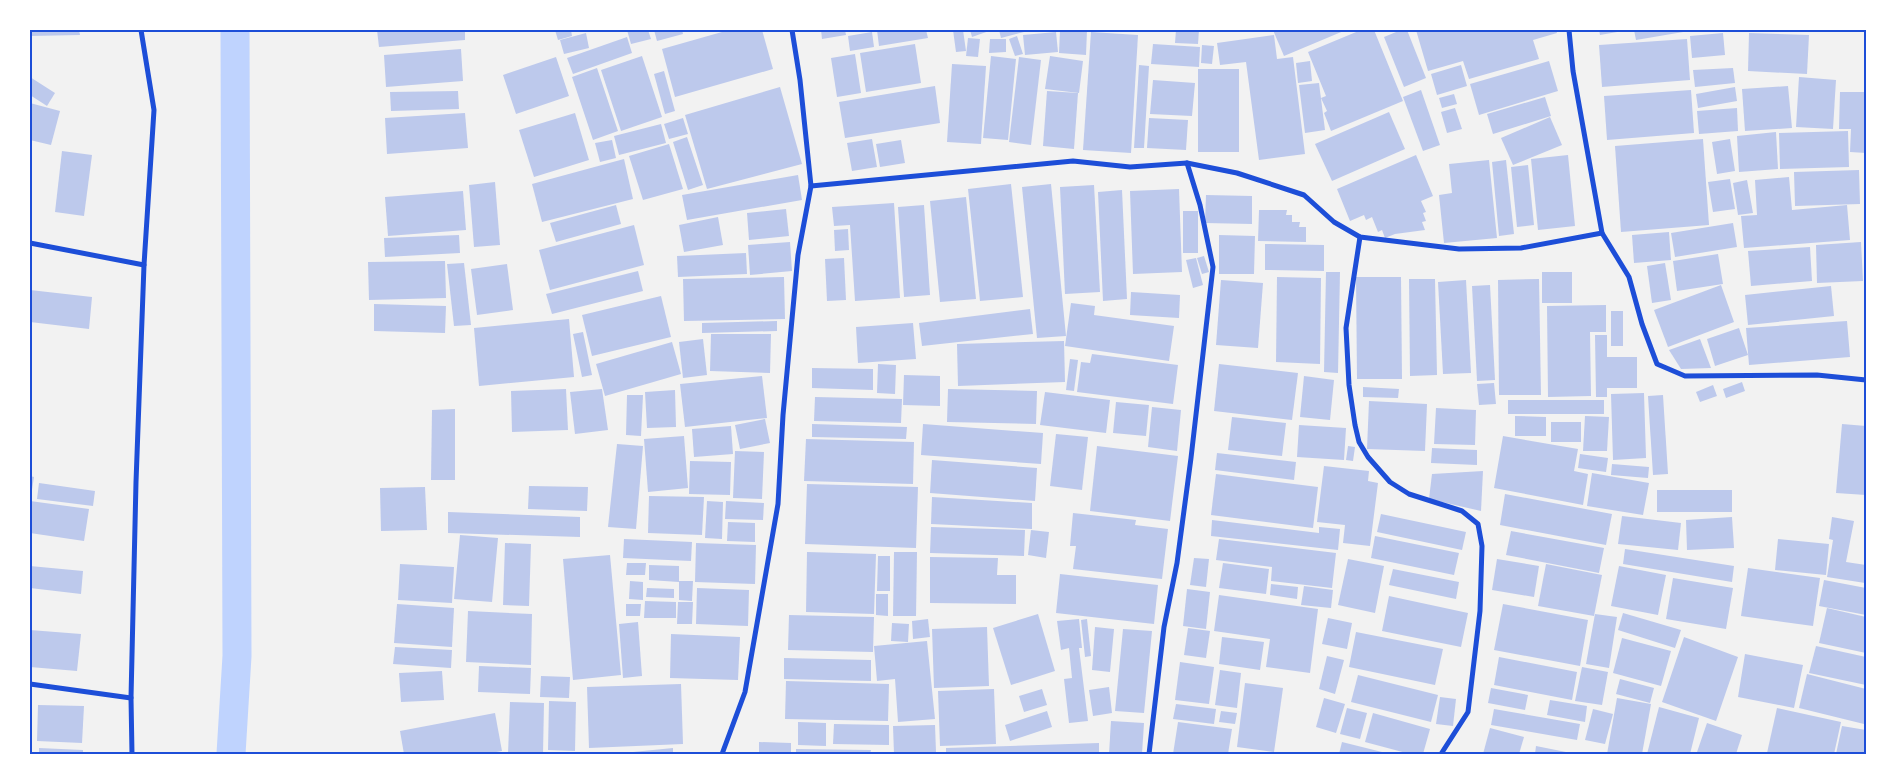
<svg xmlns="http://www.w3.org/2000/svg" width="1896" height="784" viewBox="0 0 1896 784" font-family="Figtree,sans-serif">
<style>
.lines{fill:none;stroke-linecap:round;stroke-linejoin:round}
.canal{stroke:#bfd3fe;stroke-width:29}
.building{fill:#bdc9ec}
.minor{stroke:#1d4ed8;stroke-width:5}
.neatline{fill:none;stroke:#1d4ed8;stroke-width:2}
</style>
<rect width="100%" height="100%" fill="#f2f2f2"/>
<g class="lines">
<!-- canal -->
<polyline class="canal" points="231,754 237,656 235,30"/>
</g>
<!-- building -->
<g class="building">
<polygon points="30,30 79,30 80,35 30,36"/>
<polygon points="377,30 465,30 465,40 379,47"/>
<polygon points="555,30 571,30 572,36 558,40"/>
<polygon points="627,30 648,30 651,39 631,44"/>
<polygon points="654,30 682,30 683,34 657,41"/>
<polygon points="729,30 762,30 773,69 675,97 662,49"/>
<polygon points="821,30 845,30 846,35 822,39"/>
<polygon points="877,30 926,30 928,38 879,46"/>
<polygon points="953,30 963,30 966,51 956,52"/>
<polygon points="970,30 992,30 972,37"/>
<polygon points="999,30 1028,30 1028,31 1001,38"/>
<polygon points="1060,30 1087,30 1086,55 1059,53"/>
<polygon points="1176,30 1199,30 1198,44 1175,43"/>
<polygon points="1273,30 1346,30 1284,56"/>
<polygon points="1361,30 1374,30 1403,101 1331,131 1324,113 1327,111 1321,98 1326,96 1308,52"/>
<polygon points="1401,30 1407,30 1426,78 1404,87 1384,37"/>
<polygon points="1416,30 1556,30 1557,33 1533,40 1539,59 1469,79 1463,61 1428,71"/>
<polygon points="1599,30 1623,30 1623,31 1600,35"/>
<polygon points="1634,30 1689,30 1689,31 1636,40"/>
<polygon points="872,32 874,47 850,51 848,36"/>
<polygon points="1056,32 1058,52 1025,55 1023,35"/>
<polygon points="1091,32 1138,35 1131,153 1083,150"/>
<polygon points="586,33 589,48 564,54 560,40"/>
<polygon points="1723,33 1725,55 1692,58 1690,36"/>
<polygon points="1749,33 1809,35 1807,74 1748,71"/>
<polygon points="1274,35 1277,59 1293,57 1305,154 1259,160 1246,62 1220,65 1217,43"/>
<polygon points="1017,36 1023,54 1015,56 1009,39"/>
<polygon points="627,37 632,53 573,74 567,58"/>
<polygon points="968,38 980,39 978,57 966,56"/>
<polygon points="990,39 1006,39 1006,52 989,53"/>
<polygon points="1687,39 1690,80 1602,87 1599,45"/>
<polygon points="915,44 921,83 866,92 860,53"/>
<polygon points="1153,44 1200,47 1199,67 1151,64"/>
<polygon points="1202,45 1214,46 1212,64 1201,63"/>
<polygon points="461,49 463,81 386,87 384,55"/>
<polygon points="855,54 861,93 837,97 831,58"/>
<polygon points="642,56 662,117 621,131 601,70"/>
<polygon points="991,56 1016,59 1008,140 983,138"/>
<polygon points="1050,56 1083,61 1079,93 1045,89"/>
<polygon points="556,57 569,96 516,114 503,75"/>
<polygon points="1019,57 1041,60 1031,145 1009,142"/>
<polygon points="1310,61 1312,81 1298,83 1296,63"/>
<polygon points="1549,61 1558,91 1479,115 1470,84"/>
<polygon points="952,64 986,66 981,144 947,142"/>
<polygon points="1139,65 1149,66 1144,148 1134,148"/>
<polygon points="1461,65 1467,86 1437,95 1431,74"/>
<polygon points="597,68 618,131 593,140 572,77"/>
<polygon points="1733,68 1735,83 1695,87 1693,70"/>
<rect x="1198" y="69" width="41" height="83"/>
<polygon points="664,71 675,111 665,114 654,74"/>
<polygon points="30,77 55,93 47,106 30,95"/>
<polygon points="1799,77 1836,80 1833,129 1796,127"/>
<polygon points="1153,80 1195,83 1192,116 1150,114"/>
<polygon points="1319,83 1325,130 1305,133 1299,85"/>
<polygon points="935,86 940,123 845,138 839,102"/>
<polygon points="1788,86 1792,128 1745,131 1742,89"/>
<polygon points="780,87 802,164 707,189 685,115"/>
<polygon points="1735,87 1737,101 1698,108 1696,94"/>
<polygon points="1421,90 1440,145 1423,151 1403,97"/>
<polygon points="1691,90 1694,133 1607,140 1604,96"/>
<polygon points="458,91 459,109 391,111 390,92"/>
<polygon points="1047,91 1078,93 1074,149 1043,146"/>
<polygon points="1840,92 1866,92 1866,153 1850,152 1851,129 1839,129"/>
<polygon points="1454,94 1457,104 1442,108 1439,98"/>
<polygon points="1545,97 1551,116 1493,134 1487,114"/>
<polygon points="30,103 60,111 51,145 30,140"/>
<polygon points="1455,108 1462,129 1447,133 1441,112"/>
<polygon points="1737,108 1738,131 1699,134 1697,111"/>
<polygon points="1389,112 1405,149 1332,181 1315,144"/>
<polygon points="465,113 468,148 387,154 385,118"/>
<polygon points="575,113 589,160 534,177 519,130"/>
<polygon points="1550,117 1562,145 1513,165 1501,138"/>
<polygon points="683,118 688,134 669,139 664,124"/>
<polygon points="1149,118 1188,120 1186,150 1147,148"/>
<polygon points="661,124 666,143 619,155 614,136"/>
<polygon points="1848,131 1849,167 1780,169 1779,133"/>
<polygon points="1776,132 1778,169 1739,172 1737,136"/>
<polygon points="687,137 703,185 688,190 673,142"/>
<polygon points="872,139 877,167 852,171 847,143"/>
<polygon points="1703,139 1709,225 1621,232 1615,146"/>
<polygon points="1730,139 1735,171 1717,174 1712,142"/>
<polygon points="612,140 616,158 600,162 595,143"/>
<polygon points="901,140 905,163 880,167 876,144"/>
<polygon points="669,144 683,189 643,200 629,156"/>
<polygon points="62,151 92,155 84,216 55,212"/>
<polygon points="1416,155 1433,196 1421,201 1426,212 1423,213 1426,221 1422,222 1425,230 1395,234 1385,238 1382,230 1378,232 1372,217 1366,220 1364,215 1350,221 1337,189"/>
<polygon points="1568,155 1575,226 1538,230 1531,159"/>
<polygon points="624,159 633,199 542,222 532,184"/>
<polygon points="1489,160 1497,238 1444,243 1439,195 1452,193 1449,164"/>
<polygon points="1506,160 1514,234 1499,236 1492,162"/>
<polygon points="1528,165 1534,225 1517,227 1511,167"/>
<polygon points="1859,170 1860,204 1795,206 1794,172"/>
<polygon points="798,175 802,200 687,220 682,195"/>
<polygon points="1789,177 1792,210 1847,205 1850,240 1744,248 1741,216 1757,215 1755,180"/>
<polygon points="1730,179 1735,209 1713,212 1708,182"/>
<polygon points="1747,180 1753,213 1738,215 1733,183"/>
<polygon points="495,182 500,245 474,247 469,185"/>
<polygon points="1011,184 1023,297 980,301 968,189"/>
<polygon points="1051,184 1066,336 1037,338 1022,187"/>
<polygon points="1094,185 1100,292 1065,294 1060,187"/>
<polygon points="1179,189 1182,272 1133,274 1130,191"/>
<polygon points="1122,190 1127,299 1103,301 1098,192"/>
<polygon points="463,191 466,230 388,236 385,197"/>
<polygon points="1206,195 1252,196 1252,224 1205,223"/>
<polygon points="966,197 976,299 940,302 930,201"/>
<polygon points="894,203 900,298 855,301 850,225 834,226 832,207"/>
<polygon points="616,205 621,224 556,242 550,223"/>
<polygon points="924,205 930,295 904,297 898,207"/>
<polygon points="786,209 789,236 749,240 747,213"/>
<polygon points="1259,210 1287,210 1286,215 1292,215 1292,222 1300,222 1299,227 1306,227 1306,242 1258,241"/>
<rect x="1183" y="211" width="15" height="42"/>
<polygon points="718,217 723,245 684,252 679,225"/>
<polygon points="1733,223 1737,247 1675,257 1671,233"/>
<polygon points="634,225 644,265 550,290 539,250"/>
<polygon points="848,229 849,250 835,251 834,230"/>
<polygon points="1669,232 1671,260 1634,263 1632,235"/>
<polygon points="459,235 460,253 385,257 384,238"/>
<polygon points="1219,235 1255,236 1254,274 1219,274"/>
<polygon points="790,242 792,271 750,275 748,245"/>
<polygon points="1861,242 1863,281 1817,283 1816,245"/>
<polygon points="1265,244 1324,245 1324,271 1265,270"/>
<polygon points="1810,247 1812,281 1751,286 1748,251"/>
<polygon points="746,253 747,274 678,277 677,256"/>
<polygon points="1718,254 1723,284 1677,291 1673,261"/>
<polygon points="1204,256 1209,272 1202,274 1197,258"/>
<polygon points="844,258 846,300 827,301 825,259"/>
<polygon points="1196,258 1203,285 1193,288 1186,260"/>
<polygon points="445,261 446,298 369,300 368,262"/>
<polygon points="464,263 471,325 454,326 447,264"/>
<polygon points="1665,263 1671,300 1652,303 1647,266"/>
<polygon points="507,264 513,310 477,315 471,269"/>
<polygon points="638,271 643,291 552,314 546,294"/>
<polygon points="1326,272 1340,272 1338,373 1324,372"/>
<rect x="1542" y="272" width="30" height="31"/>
<polygon points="784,277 785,319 684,321 683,279"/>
<polygon points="1277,277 1321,278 1320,364 1276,362"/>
<polygon points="1356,277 1401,277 1402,379 1357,379"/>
<polygon points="1409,279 1435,279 1437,375 1410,376"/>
<polygon points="1539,279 1541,395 1499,395 1498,280"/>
<polygon points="1221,280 1263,283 1258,348 1216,345"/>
<polygon points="1466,280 1471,373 1443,374 1438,282"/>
<polygon points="1490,285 1495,380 1477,381 1472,286"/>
<polygon points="1721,285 1734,322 1668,347 1654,310"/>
<polygon points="1831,286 1834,316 1748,325 1745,295"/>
<polygon points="30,290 92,297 89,329 30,322"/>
<polygon points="1131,292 1180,295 1179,318 1130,315"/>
<polygon points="661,296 671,337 592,356 582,315"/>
<polygon points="1071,303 1095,306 1094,315 1174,326 1169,361 1065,346"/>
<polygon points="374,304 446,306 445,333 374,331"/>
<polygon points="1606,305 1606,332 1590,332 1591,396 1548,397 1547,306"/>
<polygon points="1030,309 1033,334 922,346 919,323"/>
<rect x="1611" y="311" width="12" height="35"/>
<polygon points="569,319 574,377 479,386 474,328"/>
<polygon points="777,321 777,331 702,333 702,323"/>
<polygon points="1847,321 1850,357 1749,365 1746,328"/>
<polygon points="913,323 916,359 858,363 856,327"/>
<polygon points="1739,328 1748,355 1715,366 1707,339"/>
<polygon points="583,332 592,375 582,377 573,334"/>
<polygon points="711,334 771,334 770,373 710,371"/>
<polygon points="1595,335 1607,335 1607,357 1637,357 1637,388 1607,388 1607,397 1596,397"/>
<polygon points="703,339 707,375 683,378 679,342"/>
<polygon points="1700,339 1711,368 1681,369 1669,350"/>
<polygon points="1064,341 1065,382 958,386 957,344"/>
<polygon points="672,342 681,374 605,396 596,364"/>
<polygon points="1092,354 1178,365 1173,404 1077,392 1081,362 1090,363"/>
<polygon points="1070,359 1078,360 1074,391 1066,390"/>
<polygon points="878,364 896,365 895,394 877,393"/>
<polygon points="1219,364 1298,373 1292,420 1214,411"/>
<polygon points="812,368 873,369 873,390 812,388"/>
<polygon points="904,375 940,376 940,406 903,405"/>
<polygon points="762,376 767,418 685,427 680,384"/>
<polygon points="1304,376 1334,380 1330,420 1300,417"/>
<polygon points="1742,382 1745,391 1726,398 1723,389"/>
<polygon points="1494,383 1496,404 1479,405 1477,384"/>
<polygon points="1713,385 1717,396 1700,402 1696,392"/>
<polygon points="1363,387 1399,389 1398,398 1363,397"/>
<polygon points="566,389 568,430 512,432 511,391"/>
<polygon points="602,389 608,430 575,434 570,392"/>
<polygon points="948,389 1037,391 1036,424 947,422"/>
<polygon points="675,390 676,427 647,428 645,392"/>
<polygon points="1045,392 1110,400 1106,433 1040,425"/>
<polygon points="1644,393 1646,458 1613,460 1611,394"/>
<polygon points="627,395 643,395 641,436 626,435"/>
<polygon points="1663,395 1668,474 1653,475 1648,396"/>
<polygon points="815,397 902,399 901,423 814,421"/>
<rect x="1508" y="400" width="96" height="14"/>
<polygon points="1369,401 1427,404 1425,451 1367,449"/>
<polygon points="1116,402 1149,405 1146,436 1113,433"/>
<polygon points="1152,407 1181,410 1177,451 1148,447"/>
<polygon points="1436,408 1476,410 1475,445 1434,444"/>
<polygon points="455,409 455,480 431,480 432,410"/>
<polygon points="1515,416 1546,417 1546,436 1515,436"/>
<polygon points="1585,416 1609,417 1607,451 1583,451"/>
<polygon points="1232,417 1286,423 1282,456 1228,450"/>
<polygon points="765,419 770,443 740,449 735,425"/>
<rect x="1551" y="422" width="30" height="20"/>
<polygon points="812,424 907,427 906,439 812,437"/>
<polygon points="923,424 1043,433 1041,464 921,455"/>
<polygon points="1842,424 1866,426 1866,495 1836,493"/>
<polygon points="1299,425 1346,428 1344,460 1297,457"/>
<polygon points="731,426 733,454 694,457 692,429"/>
<polygon points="1056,434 1088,437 1082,490 1050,486"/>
<polygon points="684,436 688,488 648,492 644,439"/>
<polygon points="1503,436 1578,449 1574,471 1588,474 1583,505 1494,488"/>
<polygon points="806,439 914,442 913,484 804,481"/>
<polygon points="617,444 643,446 636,529 608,527"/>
<polygon points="1097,446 1178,456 1170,521 1090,511"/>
<polygon points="1348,446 1355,447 1353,461 1346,460"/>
<polygon points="1432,448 1477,450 1477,465 1431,463"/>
<polygon points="735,451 764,452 762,499 733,498"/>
<polygon points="1217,453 1296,462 1294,480 1215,470"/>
<polygon points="1580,454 1608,458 1606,472 1578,468"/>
<polygon points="932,460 1037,468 1035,501 930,493"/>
<polygon points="690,461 731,462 730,495 689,494"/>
<polygon points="1612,464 1649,467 1648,478 1611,475"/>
<polygon points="1324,466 1369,471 1368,481 1378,483 1370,546 1343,543 1345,525 1317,522"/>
<polygon points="1483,471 1481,511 1429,499 1432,474"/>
<polygon points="1592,473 1649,483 1643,515 1587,506"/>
<polygon points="1216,474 1318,487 1313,528 1211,515"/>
<polygon points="30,476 34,477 31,496 30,496"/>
<polygon points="39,483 95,491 93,506 37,499"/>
<polygon points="807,484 918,487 916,548 805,544"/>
<polygon points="529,486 588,487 587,511 528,509"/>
<polygon points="425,487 427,530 381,531 380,488"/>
<rect x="1657" y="490" width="75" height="22"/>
<polygon points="1505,494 1612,514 1606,545 1500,525"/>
<polygon points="649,496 704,497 702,535 648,533"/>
<polygon points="932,497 1032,503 1032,529 931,524"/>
<polygon points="30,501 89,509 84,541 30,533"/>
<polygon points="707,501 723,502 722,539 705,538"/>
<polygon points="726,501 764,503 763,520 725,519"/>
<polygon points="448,512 580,517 580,537 448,533"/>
<polygon points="1073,513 1136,520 1135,525 1168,529 1162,579 1073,569 1076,546 1070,546"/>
<polygon points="1381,514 1466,532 1462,550 1377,532"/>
<polygon points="1622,516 1681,523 1678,550 1618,544"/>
<polygon points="1732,517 1734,548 1687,550 1686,520"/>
<polygon points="1832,517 1854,521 1846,562 1866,565 1865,583 1827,577 1833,540 1829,539"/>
<polygon points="1212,520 1319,533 1319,527 1340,529 1338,550 1211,536"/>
<polygon points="728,522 755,523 755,542 727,541"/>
<polygon points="931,527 1025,530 1024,556 930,553"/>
<polygon points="1031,530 1049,532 1046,558 1028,555"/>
<polygon points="1511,531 1604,548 1599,573 1506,555"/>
<polygon points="460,535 498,538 492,602 454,599"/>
<polygon points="1375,536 1459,553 1454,575 1371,558"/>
<polygon points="624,539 692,542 691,561 623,558"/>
<polygon points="1219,539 1336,553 1332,588 1271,581 1272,567 1216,560"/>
<polygon points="1778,539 1829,544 1826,575 1775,570"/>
<polygon points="505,543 531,544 529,606 503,605"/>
<polygon points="696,543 756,545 755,584 695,582"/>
<polygon points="1625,549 1734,566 1732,582 1623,564"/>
<polygon points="807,552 876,554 874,614 806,612"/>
<polygon points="894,552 917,552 916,616 893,616"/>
<polygon points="610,555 621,675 573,680 563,559"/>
<polygon points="878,556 890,556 890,591 877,591"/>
<polygon points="930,557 998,558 997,575 1016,575 1016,604 930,603"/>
<polygon points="1194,558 1209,559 1206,587 1190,585"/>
<polygon points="1348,559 1384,566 1375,613 1338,605"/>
<polygon points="1497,559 1539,566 1534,597 1492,590"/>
<polygon points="627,563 646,563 645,575 626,575"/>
<polygon points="1223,563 1269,569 1266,594 1219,588"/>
<polygon points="400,564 454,567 452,603 398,600"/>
<polygon points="1546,564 1602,575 1594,616 1538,606"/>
<polygon points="649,565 679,566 679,582 649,580"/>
<polygon points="30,566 83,571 81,594 30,588"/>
<polygon points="1619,566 1666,575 1658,615 1611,606"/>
<polygon points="1748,568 1820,578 1813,626 1741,616"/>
<polygon points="1393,569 1459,582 1456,599 1389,585"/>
<polygon points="1060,574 1158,585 1154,624 1056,613"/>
<polygon points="1673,578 1733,588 1726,629 1666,619"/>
<polygon points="1824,580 1866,588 1866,615 1819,606"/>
<polygon points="630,581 643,582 643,600 629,599"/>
<polygon points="679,581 693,581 692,601 679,600"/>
<polygon points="1271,584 1298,587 1297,599 1270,595"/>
<polygon points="1304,586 1333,590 1331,608 1301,605"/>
<polygon points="647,588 674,589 674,598 646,597"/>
<polygon points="697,588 749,590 748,626 696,624"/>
<polygon points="1187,589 1210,592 1206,629 1183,626"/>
<polygon points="876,594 888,594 888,616 876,615"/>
<polygon points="1219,595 1318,609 1310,673 1266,667 1270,639 1214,631"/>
<polygon points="1389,596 1468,613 1461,647 1382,631"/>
<polygon points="645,601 676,602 676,618 644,618"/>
<polygon points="678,602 693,602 692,624 677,624"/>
<polygon points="397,604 454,608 452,647 394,643"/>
<polygon points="626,604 641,604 640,616 626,616"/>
<polygon points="1503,604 1588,620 1580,666 1494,650"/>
<polygon points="1827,608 1866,617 1866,653 1819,643"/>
<polygon points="468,611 532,614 531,665 466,662"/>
<polygon points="1623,613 1681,630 1675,648 1618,630"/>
<polygon points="1038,614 1055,671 1011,685 993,628"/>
<polygon points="1595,614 1617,617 1609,668 1586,664"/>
<polygon points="789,615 874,617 873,652 788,650"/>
<polygon points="1328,618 1352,623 1347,649 1322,644"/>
<polygon points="928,619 930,637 913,639 912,621"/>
<polygon points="1079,619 1082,648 1079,648 1088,721 1069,723 1064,679 1072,678 1069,648 1061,650 1057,621"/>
<polygon points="1087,619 1091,656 1085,657 1081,620"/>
<polygon points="638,622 642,676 623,678 619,624"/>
<polygon points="892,623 909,624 908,642 891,641"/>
<polygon points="987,627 989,686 934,688 932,629"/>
<polygon points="1095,627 1114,629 1110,672 1092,670"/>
<polygon points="1188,628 1210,631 1206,658 1184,655"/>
<polygon points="1123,629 1152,631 1144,713 1115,711"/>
<polygon points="30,630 81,634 77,671 30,667"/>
<polygon points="1356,632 1443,649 1435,685 1349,667"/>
<polygon points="671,634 740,637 738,680 670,678"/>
<polygon points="1222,637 1264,642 1260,670 1219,664"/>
<polygon points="1684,637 1738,657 1716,721 1662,702"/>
<polygon points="1622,638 1671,651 1661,686 1613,673"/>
<polygon points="927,641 935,719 898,722 895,679 877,681 874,646"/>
<polygon points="1816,646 1866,657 1866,685 1809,673"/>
<polygon points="395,647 452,650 451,668 393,664"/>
<polygon points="1745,654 1803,665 1794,708 1738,697"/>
<polygon points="1327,656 1344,660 1335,694 1319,689"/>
<polygon points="1499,657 1577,672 1572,700 1494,685"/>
<polygon points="784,658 871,660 871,681 784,679"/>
<polygon points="1180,662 1214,667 1209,704 1175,700"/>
<polygon points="479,666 531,668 530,694 478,692"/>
<polygon points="1582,667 1608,672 1602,705 1575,701"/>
<polygon points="1220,670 1241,673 1237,708 1215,705"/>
<polygon points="442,671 444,700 401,702 399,673"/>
<polygon points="1807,674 1866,689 1864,724 1799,708"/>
<polygon points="1358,675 1438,695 1431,722 1351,702"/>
<polygon points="541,676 570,677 569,698 540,697"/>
<polygon points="1620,679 1654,688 1650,703 1616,694"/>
<polygon points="786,681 889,684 888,721 785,719"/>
<polygon points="1245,683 1283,688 1274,752 1237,747"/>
<polygon points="681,684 683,744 589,748 587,687"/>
<polygon points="1109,687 1112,713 1093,716 1089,690"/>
<polygon points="1491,688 1528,695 1525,710 1488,703"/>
<polygon points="994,689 996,744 940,746 938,691"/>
<polygon points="1042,689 1047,705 1024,712 1019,696"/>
<polygon points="1440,697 1456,699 1453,726 1436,724"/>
<polygon points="1324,698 1345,704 1336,733 1316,727"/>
<polygon points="1617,698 1651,704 1642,754 1607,754"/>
<polygon points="1550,700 1587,706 1585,722 1547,715"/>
<polygon points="549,701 576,702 575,751 548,750"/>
<polygon points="510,702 544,703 543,754 508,754"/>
<polygon points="1176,704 1216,709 1214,724 1173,719"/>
<polygon points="38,705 84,706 82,743 37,741"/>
<polygon points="1659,707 1699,718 1690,754 1647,754"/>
<polygon points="1347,708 1367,713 1360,739 1340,734"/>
<polygon points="1777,708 1841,722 1834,754 1767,753"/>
<polygon points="1494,709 1580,724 1577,740 1491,725"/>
<polygon points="1593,709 1613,714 1605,744 1585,740"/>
<polygon points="1047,711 1052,727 1010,741 1005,725"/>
<polygon points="1221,711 1237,713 1235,724 1219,722"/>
<polygon points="495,713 502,751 485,754 404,754 400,731"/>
<polygon points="1373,713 1430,729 1423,754 1410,754 1365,742"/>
<polygon points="1111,721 1144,723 1142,754 1109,754"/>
<polygon points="798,722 826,723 826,746 798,745"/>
<polygon points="1178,722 1232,729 1228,754 1173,754"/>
<polygon points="1707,723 1742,735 1736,754 1704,754 1697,752"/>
<polygon points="834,724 889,725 889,745 833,744"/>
<polygon points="935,725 936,752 894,754 893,726"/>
<polygon points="1842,726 1866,730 1866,754 1836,754"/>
<polygon points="1490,728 1524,737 1519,754 1483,754"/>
<polygon points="759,742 791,743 791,754 759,754"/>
<polygon points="1342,742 1386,753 1386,754 1339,754"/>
<polygon points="1099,743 1099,754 946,754 946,748"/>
<polygon points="1536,746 1571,753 1571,754 1535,754"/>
<polygon points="39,748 83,750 83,754 39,754"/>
<polygon points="673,748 673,754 623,754 623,753"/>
<polygon points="796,749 871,750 870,754 796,754"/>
</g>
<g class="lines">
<!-- minor -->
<g class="minor">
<polyline points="1569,30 1573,71 1602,233 1629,277 1642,324 1657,364 1685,376 1817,375 1866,380"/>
<polyline points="811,186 1073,161 1130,167 1187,163 1237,173 1304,195 1334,222 1360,237 1459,249 1521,248 1602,233"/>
<polyline points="1360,237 1346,328 1349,385 1355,425 1359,442 1368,457 1390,482 1409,494 1462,511 1478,524 1482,546 1480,611 1468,712 1441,754"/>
<polyline points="30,243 144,265"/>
<polyline points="30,684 131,698"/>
<polyline points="132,754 131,698 136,482 144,265 154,110 141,30"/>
<polyline points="722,754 745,692 778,504 783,415 798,255 811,186 800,80 792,30"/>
<polyline points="1149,754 1164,627 1177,563 1191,458 1213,267 1200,205 1187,163"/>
</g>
</g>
<!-- border -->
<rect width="1896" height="784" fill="none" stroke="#ffffff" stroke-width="62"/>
<rect x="31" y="31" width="1834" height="722" class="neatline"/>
</svg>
